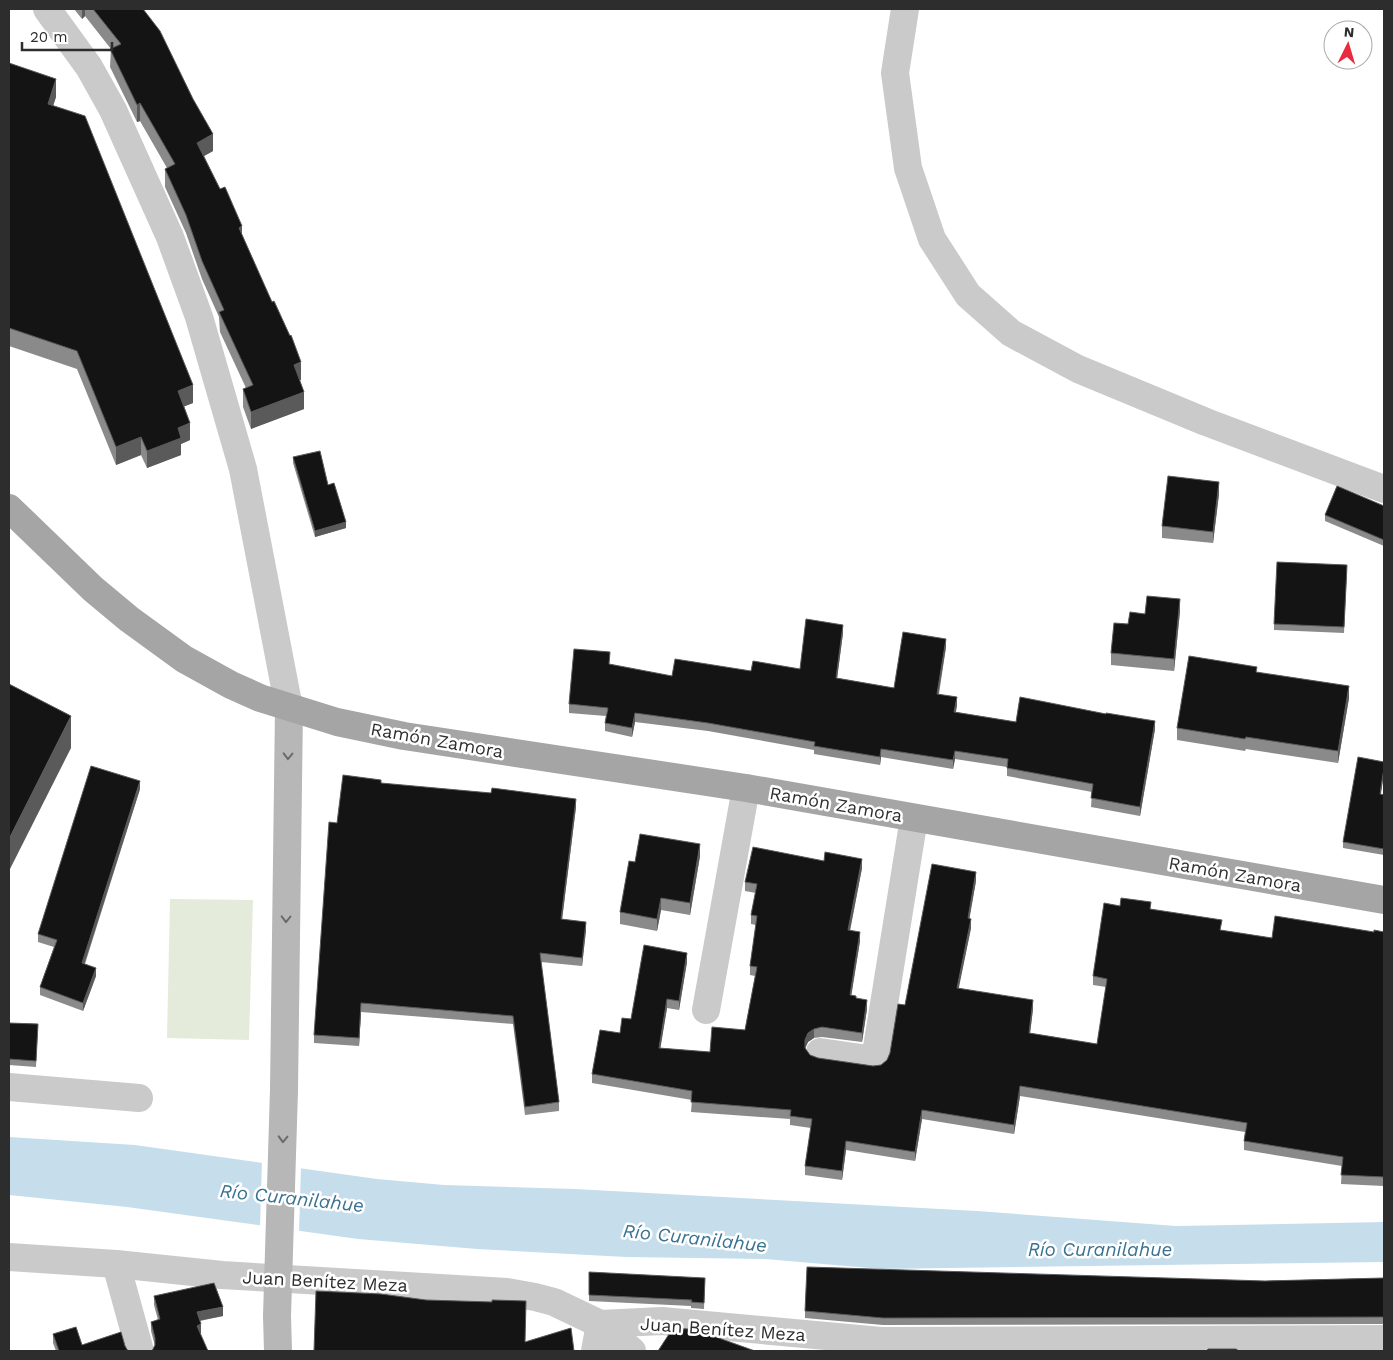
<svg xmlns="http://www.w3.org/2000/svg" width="1393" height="1360" viewBox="0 0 1393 1360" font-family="'Work Sans',sans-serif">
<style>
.green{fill:#e4ebda}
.water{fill:#c6deec}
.pier{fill:#fff}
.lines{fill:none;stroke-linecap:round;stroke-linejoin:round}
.street{stroke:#cacaca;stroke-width:28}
.secondary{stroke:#b7b7b7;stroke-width:28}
.primary{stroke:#a5a5a5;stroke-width:28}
.wall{fill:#8a8a8a}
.shaded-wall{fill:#5a5a5a}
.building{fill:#141414;stroke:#5a5a5a}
.oneway{stroke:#6b6b6b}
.labels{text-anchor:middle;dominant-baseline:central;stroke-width:5;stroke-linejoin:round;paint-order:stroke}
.street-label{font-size:18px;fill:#2d2d2d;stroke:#fff}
.water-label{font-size:19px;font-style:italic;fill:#3a7291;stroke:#fff}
</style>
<rect width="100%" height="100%" fill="#fff"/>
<!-- green -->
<polygon class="green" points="170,899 253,900 249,1040 167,1038"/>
<!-- water -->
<polygon class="water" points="9,1137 135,1145 377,1179 444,1185 575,1189 977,1211 1176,1226 1384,1222 1384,1262 881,1269 765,1259 626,1257 477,1249 358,1239 127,1207 9,1195"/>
<!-- pier -->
<polygon class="pier" points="262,1160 301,1166 299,1233 260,1228"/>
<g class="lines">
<!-- street -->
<g class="street">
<polyline points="47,9 89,67 113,110 170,237 199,317 243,469 289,708"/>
<polyline points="905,9 895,73 908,168 932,239 968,295 1011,333 1078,369 1206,422 1384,489"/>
<polyline points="706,1010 746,788"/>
<polyline points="820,1052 875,1060 914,818"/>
<polyline points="9,1087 139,1098"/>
<polyline points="9,1257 116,1264 222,1275 507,1292 535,1297 554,1302 600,1324 662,1321 881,1341 1384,1339"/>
<polyline points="116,1264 140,1351"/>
<polyline points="600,1324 632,1351"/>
<polyline points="595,1351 600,1324"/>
</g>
<!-- secondary -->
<polyline class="secondary" points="278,1351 277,1316 284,1090 289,708"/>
<!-- primary -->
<polyline class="primary" points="9,508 93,589 129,619 184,659 231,685 260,698 337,722 404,736 746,788 1384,900"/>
</g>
<!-- wall -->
<g class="wall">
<polygon points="74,9 143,9 213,151 204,156 242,235 301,380 300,380 304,409 251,429 243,407 243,389 246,388 220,332 219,317 202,279 186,233 165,187 165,169 167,168 140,121 137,122 110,67 111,49 85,16 82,19"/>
<polygon points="9,63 56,97 53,106 193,403 184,406 190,440 181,444 181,455 147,468 141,455 116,465 77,369 9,346"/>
<polygon points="293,457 346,528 315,537 293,463"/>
<polygon points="1219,494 1213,543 1162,538 1162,526"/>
<polygon points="1384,506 1384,546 1325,521 1325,515"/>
<polygon points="1347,571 1344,633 1274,630 1274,624"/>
<polygon points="1180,611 1174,671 1111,665 1111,653 1128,624 1145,614"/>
<polygon points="843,633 837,678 894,688 946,647 939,694 957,705 956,712 1016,722 1155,729 1140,816 1091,807 1092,792 1007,776 1007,767 955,759 953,769 881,757 880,765 814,754 814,750 708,731 635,722 632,737 605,731 605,723 606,716 569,713 569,704 672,676 751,671 800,669"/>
<polygon points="1257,673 1349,698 1338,763 1246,749 1245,751 1177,740 1177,728"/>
<polygon points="381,784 576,807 562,919 586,930 582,966 541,962 559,1102 559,1111 525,1115 513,1024 361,1012 359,1046 314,1043 314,1035"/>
<polygon points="140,789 85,964 96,976 83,1011 40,995 40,987 54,947 38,942 38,934"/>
<polygon points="1381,794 1384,795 1384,855 1343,848 1343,842"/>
<polygon points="700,856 690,915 661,910 657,931 620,924 620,912 635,862"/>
<polygon points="824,861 862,868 850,931 860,941 851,995 856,998 867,1009 862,1042 822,1037 814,1038 808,1042 805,1048 810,1055 818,1058 873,1066 881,1065 887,1060 890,1053 905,1005 976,881 969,918 971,928 958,989 1033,1009 1030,1033 1097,1044 1106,987 1093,985 1093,976 1120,906 1151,909 1221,930 1272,938 1384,932 1384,1186 1341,1184 1342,1166 1244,1150 1244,1141 1245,1132 1020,1096 1014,1134 922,1119 915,1161 846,1150 842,1180 805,1175 805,1166 811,1128 790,1125 790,1119 691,1112 692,1100 592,1083 592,1074 620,1033 631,1019 687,962 679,1010 667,1008 660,1048 710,1052 745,1030 755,976 750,975 750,966 756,925 751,924 751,915 756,893 745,891 745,882"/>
<polygon points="9,1023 38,1024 36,1067 9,1065"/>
<polygon points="705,1278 704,1309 691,1308 691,1306 589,1301 589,1295"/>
<polygon points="1384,1278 1384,1324 883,1325 805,1318 805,1311 1265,1281"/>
<polygon points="154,1296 223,1316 200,1321 201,1333 155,1346 151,1331 151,1322 158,1320 154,1305"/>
<polygon points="53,1334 82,1345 125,1346 128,1351 56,1351 53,1343"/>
</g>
<!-- shaded-wall -->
<g class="shaded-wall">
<polygon points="82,9 85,9 85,16 82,19"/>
<polygon points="56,79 56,97 48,121 48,104"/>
<polygon points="140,103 140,121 137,122 137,105"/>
<polygon points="213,134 213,151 197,160 197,143"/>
<polygon points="242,226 242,244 239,228"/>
<polygon points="301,362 301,380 294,382 294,365"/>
<polygon points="193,385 193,403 178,409 178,391"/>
<polygon points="304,392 304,409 251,429 251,412"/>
<polygon points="190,423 190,440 181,444 181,455 147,468 147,451 178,428"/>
<polygon points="141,437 141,455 116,465 116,447"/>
<polygon points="1219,482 1219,494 1213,543 1213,532"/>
<polygon points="346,522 346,528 315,537 315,531"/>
<polygon points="1180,599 1180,611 1174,671 1174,659"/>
<polygon points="843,625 843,633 836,687 836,678"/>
<polygon points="946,639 946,647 937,702 937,694"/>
<polygon points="1349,686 1349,698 1338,763 1338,751"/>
<polygon points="957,697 957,705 954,720 954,712"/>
<polygon points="635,713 635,722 632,737 632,728"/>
<polygon points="71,716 71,748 9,871 9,839"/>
<polygon points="1155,721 1155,729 1140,816 1140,807"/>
<polygon points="881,749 881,757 880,765 880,757"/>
<polygon points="955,751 955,759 953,769 953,760"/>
<polygon points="1384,768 1384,774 1380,800 1380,794"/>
<polygon points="140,781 140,789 82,971 82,963"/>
<polygon points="576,799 576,807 561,928 561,919"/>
<polygon points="700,844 700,856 690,915 690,903"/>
<polygon points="862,859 862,868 848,940 848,930"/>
<polygon points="976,872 976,881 968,927 968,918"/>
<polygon points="661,898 661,910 657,931 657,919"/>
<polygon points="971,919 971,928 957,997 957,988"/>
<polygon points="586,922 586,930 582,966 582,958"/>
<polygon points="860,932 860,941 850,1004 850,995"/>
<polygon points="687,953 687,962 679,1010 679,1001"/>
<polygon points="96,968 96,976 83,1011 83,1003"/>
<polygon points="667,999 667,1008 659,1057 659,1048"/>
<polygon points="867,1000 867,1009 862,1042 862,1033"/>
<polygon points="1033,1000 1033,1009 1029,1042 1029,1033"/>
<polygon points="361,1003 361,1012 359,1046 359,1038"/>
<polygon points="814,1029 814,1038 808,1042 805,1049 805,1040 808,1033"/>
<polygon points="1020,1086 1020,1096 1014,1134 1014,1125"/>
<polygon points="922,1110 922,1119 915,1161 915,1152"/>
<polygon points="846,1141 846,1150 842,1180 842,1171"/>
<polygon points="223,1307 223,1316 197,1321 197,1312"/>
<polygon points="201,1324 201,1333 197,1335 197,1326"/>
</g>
<!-- building -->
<g class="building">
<polygon points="93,9 143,9 160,31 193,99 213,134 197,143 220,189 225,187 242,226 239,228 272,302 274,301 290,336 291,335 301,362 294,365 304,392 251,412 243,389 253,385 220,314 219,312 224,310 202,261 186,215 165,169 175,164 140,103 137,105 110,49 121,44"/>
<polygon points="9,63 56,79 48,104 85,116 193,385 178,391 190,423 178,428 181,438 147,451 141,437 116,447 77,351 9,328"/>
<polygon points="320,451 328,485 334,483 346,522 315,531 293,457"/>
<polygon points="1168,476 1219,482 1213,532 1162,526"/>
<polygon points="1337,486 1384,506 1384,540 1325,515"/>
<polygon points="1277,562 1347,565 1344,627 1274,624"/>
<polygon points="1147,596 1180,599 1174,659 1111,653 1114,623 1128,624 1130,612 1145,614"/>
<polygon points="806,619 843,625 836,678 894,688 903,632 946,639 937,694 957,697 954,712 1016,722 1020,697 1106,714 1106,713 1155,721 1140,807 1091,798 1093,784 1007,768 1008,759 955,751 953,760 881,749 880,757 814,746 815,742 708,723 635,713 632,728 605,723 608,708 569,704 574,649 610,652 609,664 672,676 675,659 751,671 753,661 800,669"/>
<polygon points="1189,656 1257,667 1256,672 1349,686 1338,751 1246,737 1245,739 1177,728"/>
<polygon points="9,684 71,716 9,839"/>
<polygon points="1358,757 1384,762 1384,768 1380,794 1384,795 1384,849 1343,842"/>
<polygon points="91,766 140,781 82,963 96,968 83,1003 40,987 57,940 38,934"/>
<polygon points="343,775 381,780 381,783 491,793 492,788 576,799 561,919 586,922 582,958 540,953 559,1102 525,1107 513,1016 361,1003 359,1038 314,1035 329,822 337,823"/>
<polygon points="640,834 700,844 690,903 661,898 657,919 620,912 629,861 635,862"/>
<polygon points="753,847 824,861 825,852 862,859 848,930 860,932 850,995 856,996 856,998 867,1000 862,1033 822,1027 814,1029 808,1033 805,1040 805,1048 810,1055 818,1058 873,1066 881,1065 887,1060 890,1053 898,1004 905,1005 932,864 976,872 968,918 971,919 957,988 1033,1000 1029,1033 1097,1044 1107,979 1093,976 1104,903 1120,906 1121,898 1151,902 1150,909 1222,920 1220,930 1272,938 1275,916 1374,932 1374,930 1384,932 1384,1177 1341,1175 1343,1157 1244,1141 1247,1123 1020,1086 1014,1125 922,1110 915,1152 846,1141 842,1171 805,1166 812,1119 790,1116 791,1110 691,1102 692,1091 592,1074 600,1030 620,1033 622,1018 631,1019 644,945 687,953 679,1001 667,999 659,1048 710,1052 712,1027 745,1030 757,967 750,966 757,916 751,915 757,884 745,882"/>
<polygon points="9,1023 38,1024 36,1061 9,1059"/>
<polygon points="807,1267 1265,1281 1384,1278 1384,1317 883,1318 805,1311"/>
<polygon points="589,1272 705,1278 704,1303 691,1302 692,1300 589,1295"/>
<polygon points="214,1283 223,1307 197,1312 201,1324 197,1326 208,1351 152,1351 155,1345 155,1338 151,1322 160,1319 154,1296"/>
<polygon points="316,1291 381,1294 426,1300 492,1302 492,1300 526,1301 525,1342 571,1328 574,1351 314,1351"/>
<polygon points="76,1327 82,1345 121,1332 125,1346 128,1351 59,1351 53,1334"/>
<polygon points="673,1328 703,1330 702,1332 755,1351 658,1351"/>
<polygon points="1208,1349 1236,1349 1239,1351 1206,1351"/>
</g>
<!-- one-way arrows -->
<defs><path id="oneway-chevron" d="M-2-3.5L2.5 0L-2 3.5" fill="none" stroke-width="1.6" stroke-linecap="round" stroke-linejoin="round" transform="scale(1.25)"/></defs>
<g class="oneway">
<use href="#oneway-chevron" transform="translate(288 756) rotate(91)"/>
<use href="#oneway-chevron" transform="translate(286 919) rotate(91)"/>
<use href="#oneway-chevron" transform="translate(283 1139) rotate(92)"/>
</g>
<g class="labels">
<!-- street labels -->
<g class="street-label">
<text transform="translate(437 740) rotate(10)">Ramón Zamora</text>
<text transform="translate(836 804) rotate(10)">Ramón Zamora</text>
<text transform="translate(1235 874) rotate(10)">Ramón Zamora</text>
<text transform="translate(325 1281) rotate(3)">Juan Benítez Meza</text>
<text transform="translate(723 1329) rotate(4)">Juan Benítez Meza</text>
</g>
<!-- water labels -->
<g class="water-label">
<text transform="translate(292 1198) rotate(6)">Río Curanilahue</text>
<text transform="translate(695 1238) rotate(6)">Río Curanilahue</text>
<text x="1100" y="1249">Río Curanilahue</text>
</g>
</g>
<!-- border -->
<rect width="1393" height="1360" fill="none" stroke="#2d2d2d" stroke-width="20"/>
<!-- north arrow -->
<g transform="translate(1348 45) rotate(5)"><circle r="24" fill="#ffffff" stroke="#ababab"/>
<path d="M0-4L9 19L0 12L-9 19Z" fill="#e92b3f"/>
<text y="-8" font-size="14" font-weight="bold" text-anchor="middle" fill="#2d2d2d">N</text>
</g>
<!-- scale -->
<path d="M22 42v8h90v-8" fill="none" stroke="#2d2d2d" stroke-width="2.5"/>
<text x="30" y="42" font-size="15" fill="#2d2d2d" stroke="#ffffff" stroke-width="4" paint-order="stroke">20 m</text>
</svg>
